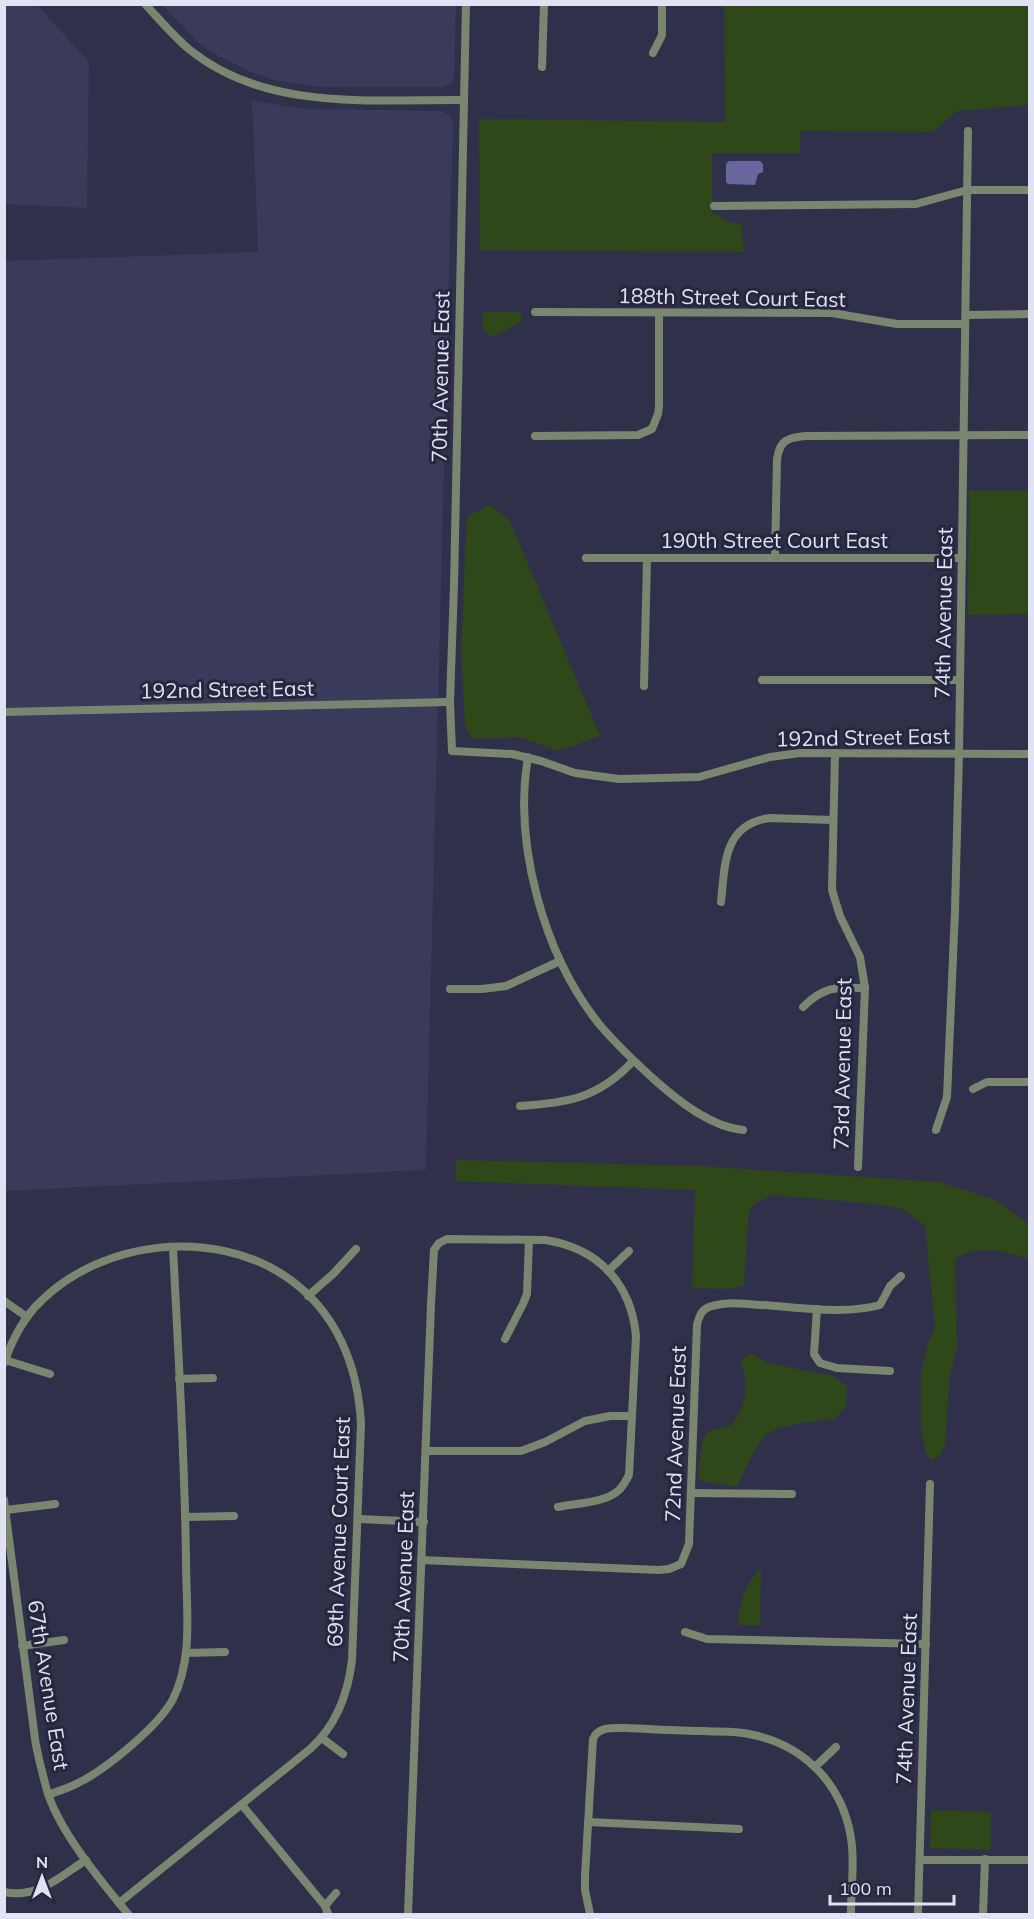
<svg xmlns="http://www.w3.org/2000/svg" width="1034" height="1919" viewBox="0 0 1034 1919" font-family="Mulish,sans-serif">
<style>
.built{fill:#3a3a5a}
.green{fill:#2e4819}
.water{fill:#67679d}
.lines{fill:none;stroke-linecap:round;stroke-linejoin:round}
.minor{stroke:#798770;stroke-width:8}
.labels{text-anchor:middle;dominant-baseline:central;stroke-width:6;stroke-linejoin:round;paint-order:stroke}
.street-label{font-size:21px;fill:#e1e2f3;stroke:#26263f}
</style>
<rect width="100%" height="100%" fill="#30304a"/>
<!-- built -->
<g class="built">
<polygon points="4,5 37,5 89,62 87,208 5,204"/>
<polygon points="162,5 456,5 454,78 450,84 442,87 322,87 277,81 248,71 208,50 196,40"/>
<polygon points="252,100 284,106 311,109 441,111 450,115 453,122 426,1170 5,1191 5,261 258,252"/>
</g>
<!-- green -->
<g class="green">
<polygon points="724,5 1029,5 1029,105 957,111 933,132 801,131 800,153 712,153 712,212 732,223 741,223 744,252 480,250 479,119 725,122"/>
<polygon points="483,312 520,312 523,321 493,337 483,330"/>
<polygon points="969,491 1029,491 1029,614 968,615"/>
<polygon points="490,505 510,521 600,736 558,751 519,737 472,739 465,726 461,649 467,516"/>
<path d="M 456,1160 L 699,1166 L 939,1182 L 996,1200 L 1028,1224 L 1030,1226 L 1029,1259 C 1005,1251 978,1243 955,1259 L 957,1350 L 950,1373 L 945,1445 L 939,1457 L 931,1460 L 926,1453 L 921,1429 L 921,1374 L 928,1343 L 935,1328 L 925,1226 L 903,1209 L 876,1204 L 773,1195 L 757,1202 L 749,1211 L 744,1285 L 732,1289 L 692,1288 L 695,1190 L 455,1181 Z"/>
<path d="M 750,1353 L 767,1363 L 833,1376 L 847,1386 L 846,1406 L 835,1419 C 816,1422 783,1423 767,1434 C 757,1442 743,1474 737,1487 L 701,1481 L 698,1476 L 702,1442 L 709,1431 L 732,1425 C 747,1401 749,1388 741,1361 Z"/>
<path d="M 761,1568 L 760,1625 L 738,1625 C 739,1602 745,1585 761,1568 Z"/>
<polygon points="931,1810 991,1812 991,1850 930,1848"/>
</g>
<!-- water -->
<polygon class="water" points="729,161 760,161 763,164 763,172 758,174 755,185 728,184 726,182 726,164"/>
<g class="lines">
<!-- minor -->
<g class="minor">
<path d="M 145,4 C 160,20 174,37 190,50 C 267,112 372,99 464,100"/>
<polyline points="466,4 454,585 450,702 452,751 512,754 541,761 575,773 619,779 699,777 770,757 800,753 1030,754"/>
<polyline points="653,53 662,35 662,4"/>
<polyline points="542,67 544,4"/>
<polyline points="714,206 916,204 967,190 1030,190"/>
<polyline points="535,312 832,313 897,324 965,324"/>
<polyline points="966,315 1030,314"/>
<polyline points="535,436 638,435 652,429 658,414 659,406 659,314"/>
<path d="M 775,557 L 777,459 C 780,440 787,438 805,436 L 1030,435"/>
<polyline points="586,558 962,558"/>
<polyline points="762,680 959,680"/>
<polyline points="644,686 647,559"/>
<polyline points="4,712 450,702"/>
<polyline points="835,753 832,890 840,916 860,957 865,988 858,1167"/>
<path d="M 528,757 C 513,844 544,955 599,1024 C 617,1045 637,1064 657,1082 C 681,1103 712,1127 743,1130"/>
<path d="M 721,902 C 725,865 723,824 770,818 L 833,820"/>
<polyline points="450,989 482,989 506,986 560,961"/>
<path d="M 803,1007 C 824,986 837,987 865,988"/>
<polyline points="973,1089 987,1082 1030,1082"/>
<path d="M 520,1106 C 568,1103 599,1098 633,1061"/>
<polyline points="936,1130 947,1097 955,911 959,753 968,131"/>
<polyline points="608,1271 629,1251"/>
<polyline points="308,1296 334,1273 356,1249"/>
<polyline points="4,1301 27,1317"/>
<polyline points="817,1309 814,1354 820,1363 837,1368 890,1371"/>
<polyline points="505,1339 523,1304 527,1294 529,1240"/>
<polyline points="5,1360 50,1374"/>
<path d="M 4,1363 C 12,1340 24,1317 41,1301 C 103,1240 213,1228 285,1276 C 336,1310 358,1365 361,1424 L 352,1660 C 348,1694 336,1726 310,1749 L 119,1903"/>
<polyline points="179,1379 213,1378"/>
<polyline points="426,1451 521,1451 545,1442 585,1421 610,1416 632,1416"/>
<polyline points="691,1493 792,1494"/>
<path d="M 4,1500 L 35,1739 C 38,1758 43,1776 48,1794 C 62,1835 101,1881 128,1914"/>
<polyline points="6,1510 55,1504"/>
<polyline points="185,1517 234,1516"/>
<polyline points="359,1519 424,1522"/>
<path d="M 421,1560 L 659,1570 L 669,1569 L 681,1564 L 689,1544 L 697,1325 C 699,1317 701,1310 709,1307 C 725,1301 743,1304 760,1305 C 797,1307 844,1315 880,1305 L 890,1286 L 901,1276"/>
<polyline points="685,1632 707,1639 926,1644"/>
<polyline points="22,1646 64,1640"/>
<polyline points="186,1653 225,1652"/>
<polyline points="322,1738 343,1754"/>
<polyline points="816,1766 836,1747"/>
<path d="M 49,1795 C 58,1791 69,1788 78,1783 C 105,1770 159,1726 173,1699 C 194,1657 186,1606 186,1561 C 185,1456 178,1352 173,1247"/>
<polyline points="242,1805 325,1906 328,1914"/>
<polyline points="588,1822 739,1829"/>
<polyline points="920,1860 1030,1860"/>
<path d="M 4,1892 C 38,1899 59,1877 86,1860"/>
<polyline points="325,1906 336,1893"/>
<path d="M 408,1914 L 431,1304 L 434,1250 L 439,1243 L 447,1239 L 545,1240 C 598,1248 631,1283 636,1336 L 629,1475 C 626,1480 623,1487 618,1491 C 604,1503 576,1503 558,1507"/>
<path d="M 590,1914 L 585,1890 L 585,1876 L 593,1739 C 598,1726 614,1728 626,1728 C 652,1729 678,1731 704,1731 C 719,1732 734,1731 749,1734 C 807,1745 846,1788 852,1846 C 854,1869 851,1892 851,1914"/>
<polyline points="918,1914 930,1484"/>
<polyline points="983,1914 985,1859"/>
</g>
</g>
<g class="labels">
<!-- street labels -->
<g class="street-label">
<text transform="translate(732 297) rotate(1)">188th Street Court East</text>
<text transform="translate(440 377) rotate(-89)">70th Avenue East</text>
<text x="774" y="540">190th Street Court East</text>
<text transform="translate(943 613) rotate(-89)">74th Avenue East</text>
<text transform="translate(227 689) rotate(-1)">192nd Street East</text>
<text transform="translate(863 737) rotate(-1)">192nd Street East</text>
<text transform="translate(842 1064) rotate(-89)">73rd Avenue East</text>
<text transform="translate(675 1434) rotate(-88)">72nd Avenue East</text>
<text transform="translate(338 1532) rotate(-88)">69th Avenue Court East</text>
<text transform="translate(403 1577) rotate(-88)">70th Avenue East</text>
<text transform="translate(49 1685) rotate(81)">67th Avenue East</text>
<text transform="translate(906 1699) rotate(-88)">74th Avenue East</text>
</g>
</g>
<!-- border -->
<rect width="1034" height="1919" fill="none" stroke="#e1e2f3" stroke-width="12"/>
<!-- north arrow -->
<g transform="translate(42 1877)" stroke="#26263f" stroke-width="4.5" paint-order="stroke">
<path d="M0-4.5L10 22L0 15L-10 22Z" fill="#e1e2f3"/>
<text y="-9" font-size="16" font-weight="bold" text-anchor="middle" fill="#e1e2f3">N</text>
</g>
<!-- scale -->
<path d="M830 1895v9h124v-9" fill="none" stroke="#e1e2f3" stroke-width="3"/>
<text x="839" y="1895" font-size="18" fill="#e1e2f3" stroke="#26263f" stroke-width="4.5" paint-order="stroke">100 m</text>
</svg>
